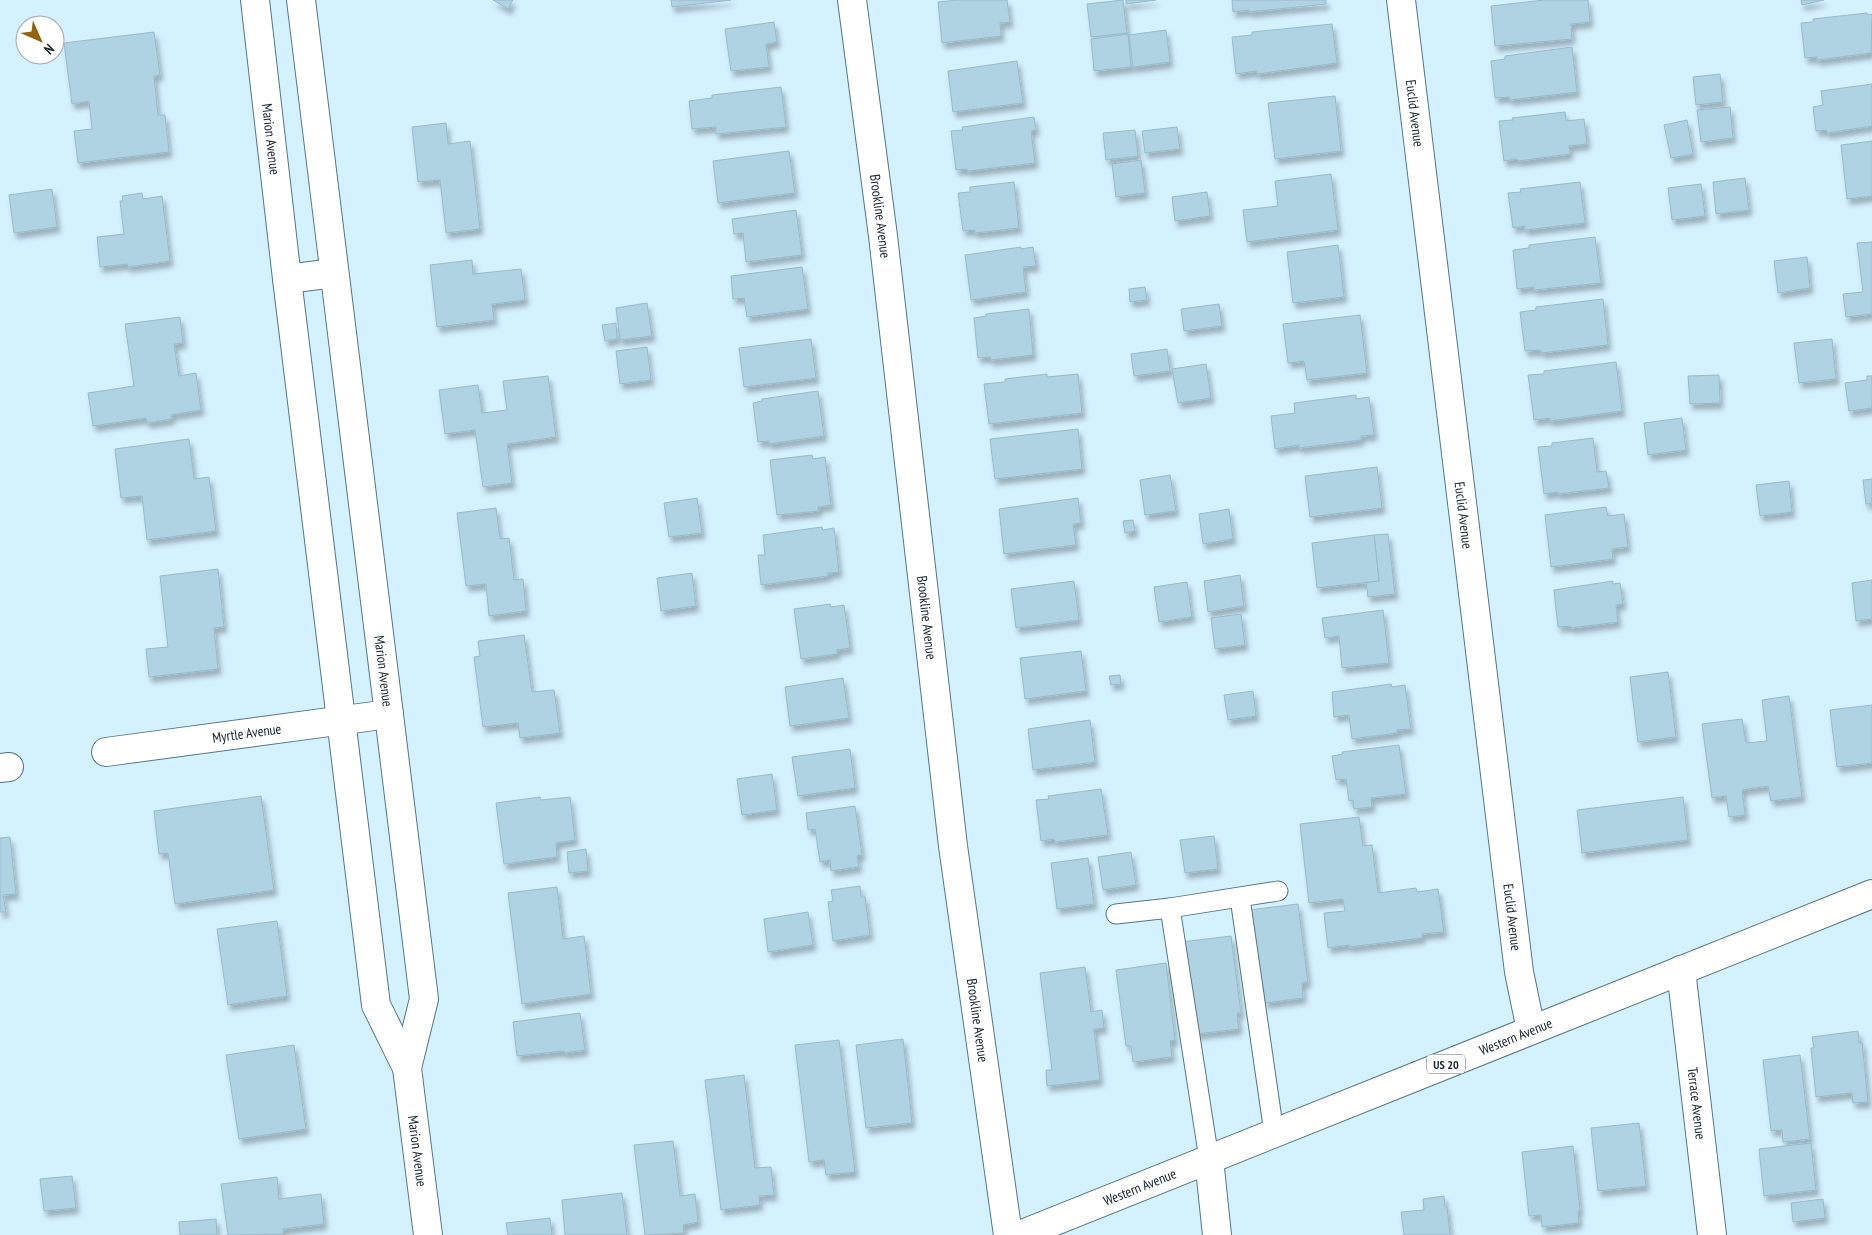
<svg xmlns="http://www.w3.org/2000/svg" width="1872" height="1235" viewBox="0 0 1872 1235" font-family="'PT Sans Narrow',sans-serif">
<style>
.building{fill:#b0d3e4;stroke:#97baca;filter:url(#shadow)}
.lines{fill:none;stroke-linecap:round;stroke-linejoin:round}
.service-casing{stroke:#547685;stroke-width:21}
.minor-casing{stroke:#547685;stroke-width:30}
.primary-casing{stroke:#547685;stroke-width:30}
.service{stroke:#fff;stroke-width:19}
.minor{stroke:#fff;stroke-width:28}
.primary{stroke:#fff;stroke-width:28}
.labels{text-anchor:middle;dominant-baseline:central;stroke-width:5;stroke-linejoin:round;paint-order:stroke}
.shield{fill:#fff;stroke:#5d666b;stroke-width:1}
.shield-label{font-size:12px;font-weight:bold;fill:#17252b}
.street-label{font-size:14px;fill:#17252b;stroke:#fff}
</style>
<defs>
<filter id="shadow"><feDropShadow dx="3" dy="5.5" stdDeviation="2.5" flood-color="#0004"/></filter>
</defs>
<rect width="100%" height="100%" fill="#d4f1ff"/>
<!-- building -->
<g class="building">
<polygon points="493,0 513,0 508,9"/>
<polygon points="671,0 731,0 672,7"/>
<polygon points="957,0 1007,0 1010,22 1000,23 1001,36 942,43 938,2"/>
<polygon points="1123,0 1127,33 1091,37 1087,4"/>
<polygon points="1126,0 1156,0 1126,4"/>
<polygon points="1232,0 1326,0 1326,4 1249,12 1249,10 1233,12"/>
<polygon points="1544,0 1588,0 1590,22 1571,24 1572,39 1495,46 1491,6"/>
<polygon points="1801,0 1824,0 1802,5"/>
<polygon points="1867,13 1867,15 1872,14 1871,53 1817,60 1817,57 1805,58 1801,23 1813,22 1813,19"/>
<polygon points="774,22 777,42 766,44 769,67 731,71 725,29"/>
<polygon points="1332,24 1337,63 1257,74 1256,71 1236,74 1232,37 1252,35 1252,32"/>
<polygon points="1166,30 1170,62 1133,67 1129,35"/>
<polygon points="154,32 160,75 154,76 158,115 165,115 169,152 78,163 74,131 92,129 89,101 72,104 64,43"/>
<polygon points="1128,34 1131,67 1094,71 1091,39"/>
<polygon points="1572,47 1577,92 1510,100 1510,97 1495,98 1491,61 1505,59 1505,56"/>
<polygon points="1017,61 1023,103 953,112 948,71"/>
<polygon points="1720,74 1723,102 1696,105 1693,77"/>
<polygon points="1872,84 1872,126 1827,133 1826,130 1816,131 1813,107 1823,105 1821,91"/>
<polygon points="781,87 786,127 716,134 716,127 692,129 689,101 712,98 712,95"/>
<polygon points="1335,96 1341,151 1275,159 1268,103"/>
<polygon points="1730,107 1733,138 1701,142 1697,110"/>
<polygon points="1565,112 1566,121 1584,119 1587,144 1569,146 1570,154 1518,161 1517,159 1504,161 1499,121 1513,120 1512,118"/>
<polygon points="1034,117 1036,130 1031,131 1035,163 968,171 967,169 956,170 951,131 963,130 962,127"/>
<polygon points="1687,120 1693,154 1671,158 1664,125"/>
<polygon points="446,123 448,144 470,141 480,229 446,233 440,180 418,182 412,127"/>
<polygon points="1177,127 1180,149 1145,153 1142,131"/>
<polygon points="1135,130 1138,156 1106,160 1103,133"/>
<polygon points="1872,141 1872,196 1847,199 1841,145"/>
<polygon points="789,151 795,193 718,203 713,161"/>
<polygon points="1141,160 1145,193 1116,197 1112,164"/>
<polygon points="1331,174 1338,230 1247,242 1243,210 1278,206 1275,181"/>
<polygon points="1745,178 1749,210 1716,214 1713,182"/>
<polygon points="1014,182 1019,228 975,233 975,230 963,231 958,193 970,192 970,187"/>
<polygon points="1580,182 1585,223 1525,230 1525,226 1513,228 1508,193 1521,192 1520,189"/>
<polygon points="1701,184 1705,216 1672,220 1668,188"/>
<polygon points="52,189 57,227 14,233 9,195"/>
<polygon points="1207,192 1210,216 1175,221 1172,197"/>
<polygon points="142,193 143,199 162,196 170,261 128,267 127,264 100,267 97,237 124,234 120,201 123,201 122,196"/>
<polygon points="796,210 802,255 746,262 743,233 734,234 732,219"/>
<polygon points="1595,237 1601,283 1534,290 1534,287 1517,289 1513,250 1529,248 1529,245"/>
<polygon points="1872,242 1872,314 1846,317 1843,294 1863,292 1857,243"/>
<polygon points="1338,245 1344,297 1293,303 1287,252"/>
<polygon points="1021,247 1021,249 1033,247 1036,266 1023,267 1026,292 971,300 965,255"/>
<polygon points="1807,257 1810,288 1778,293 1774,261"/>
<polygon points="472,260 473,274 521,269 525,300 492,304 494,320 437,327 430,265"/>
<polygon points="802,267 808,309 747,317 744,298 733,299 731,276"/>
<polygon points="1145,287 1147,300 1130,302 1129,289"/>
<polygon points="1603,299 1608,345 1541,353 1541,350 1525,351 1520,312 1536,310 1536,307"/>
<polygon points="647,303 652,336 620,340 616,308"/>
<polygon points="1219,304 1222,326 1184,331 1181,309"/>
<polygon points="1029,309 1033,355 991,360 990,357 978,358 974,318 986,316 986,314"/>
<polygon points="1360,315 1367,373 1307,380 1304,361 1288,363 1283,324"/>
<polygon points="180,317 183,343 174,344 179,376 196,373 201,410 171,415 172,419 147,423 146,418 93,426 88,393 134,386 125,324"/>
<polygon points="616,323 617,339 605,341 602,325"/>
<polygon points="811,339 816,378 744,387 739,348"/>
<polygon points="1832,339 1836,379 1799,383 1794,343"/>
<polygon points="647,347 651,380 620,384 616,351"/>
<polygon points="1167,349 1170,371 1134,376 1131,354"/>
<polygon points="1616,362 1622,411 1550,421 1550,418 1534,420 1528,375 1544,374 1544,371"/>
<polygon points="1206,364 1211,398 1178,403 1172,369"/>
<polygon points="1047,374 1047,377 1078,374 1082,413 989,424 984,384 1005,382 1005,379"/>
<polygon points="1719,375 1720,403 1690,404 1688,376"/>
<polygon points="548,376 556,437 507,444 512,483 483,487 475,430 445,434 439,390 478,385 482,413 507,410 503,381"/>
<polygon points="1867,376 1872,376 1872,409 1872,408 1849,411 1845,383 1867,380"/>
<polygon points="818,391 824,436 769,444 769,441 758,442 753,403 762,401 762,399"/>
<polygon points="1356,395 1356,399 1369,397 1374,435 1361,436 1361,440 1299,448 1299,445 1275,449 1271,416 1295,413 1294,403"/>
<polygon points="1682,418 1686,450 1648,455 1644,423"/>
<polygon points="1078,429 1082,469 995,479 990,439"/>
<polygon points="1593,438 1597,472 1606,471 1609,488 1558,494 1558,492 1544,494 1538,447 1552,446 1552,443"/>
<polygon points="189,439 194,479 209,477 216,531 147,540 142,496 121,498 115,449"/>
<polygon points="812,455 813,459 825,457 831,505 818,507 819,511 777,515 770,460"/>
<polygon points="1377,467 1382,508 1310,517 1305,476"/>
<polygon points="1170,475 1176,511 1145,515 1140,480"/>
<polygon points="1872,479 1872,503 1866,504 1863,480"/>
<polygon points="1789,481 1792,512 1760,516 1756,485"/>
<polygon points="697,498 702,533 669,537 664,503"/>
<polygon points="1078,498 1081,523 1073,524 1076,545 1004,554 999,509"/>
<polygon points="1606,507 1608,516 1624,514 1628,547 1612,549 1613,559 1551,567 1545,515"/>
<polygon points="496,508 500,539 509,538 514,580 523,579 526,611 489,616 486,584 466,586 457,513"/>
<polygon points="1229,509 1233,539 1203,544 1199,514"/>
<polygon points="1133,520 1135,531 1125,533 1123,521"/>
<polygon points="822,527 823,530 834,528 839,572 828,573 828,576 761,585 758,555 765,555 763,535"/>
<polygon points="1388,534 1395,594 1368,597 1366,582 1379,581 1374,535"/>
<polygon points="1374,535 1379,581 1317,588 1312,543"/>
<polygon points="218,569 224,627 214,628 218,669 149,677 146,649 168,647 160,576"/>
<polygon points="692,573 696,606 661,611 657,578"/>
<polygon points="1240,575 1244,606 1208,612 1204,581"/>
<polygon points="1872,580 1872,619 1856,621 1852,583"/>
<polygon points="1074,581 1079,620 1016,628 1011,589"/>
<polygon points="1613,581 1613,584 1620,583 1623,604 1616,605 1618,622 1571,628 1570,626 1558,627 1554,590"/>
<polygon points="1187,582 1192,617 1159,622 1154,587"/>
<polygon points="830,604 831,607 844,605 850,648 837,650 837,654 801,659 794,609"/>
<polygon points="1383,610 1389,663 1342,668 1339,636 1325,638 1322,618"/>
<polygon points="1241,614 1245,645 1215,649 1211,618"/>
<polygon points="524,635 532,692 554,690 560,733 520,738 518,723 483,727 474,657 480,656 478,641"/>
<polygon points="1081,651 1086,691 1025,699 1020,658"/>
<polygon points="1668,672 1676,737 1638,742 1630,677"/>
<polygon points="1120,675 1121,684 1111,685 1109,676"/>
<polygon points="843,678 849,718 790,726 785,687"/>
<polygon points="1391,684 1392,687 1405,685 1411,729 1397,730 1397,733 1352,739 1349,715 1334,717 1332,692"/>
<polygon points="1253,691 1256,716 1228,720 1224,695"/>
<polygon points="1789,696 1802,797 1771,801 1768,786 1742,790 1745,815 1729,817 1726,796 1712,798 1702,724 1742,719 1746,743 1767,741 1762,700"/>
<polygon points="1872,705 1872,763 1837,767 1830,710"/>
<polygon points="1090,720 1095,762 1033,770 1028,729"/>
<polygon points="1399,745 1406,794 1371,798 1372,807 1354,809 1353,800 1349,801 1346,779 1336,780 1332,756 1343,754 1342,752"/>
<polygon points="850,749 855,788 798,796 792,757"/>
<polygon points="772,774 777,810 742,815 737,779"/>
<polygon points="1101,789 1108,835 1055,842 1054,839 1041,841 1036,800 1049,799 1048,796"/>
<polygon points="261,796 274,890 175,904 168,853 159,854 154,811"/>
<polygon points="540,797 541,800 570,797 575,840 556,843 557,857 504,864 496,803"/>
<polygon points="1683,797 1688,840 1582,853 1577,810"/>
<polygon points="855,806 862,855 857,856 859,867 831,871 830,860 820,862 815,829 808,830 806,813"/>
<polygon points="1359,817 1363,846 1372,845 1378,893 1416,888 1417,892 1438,889 1444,932 1422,934 1422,938 1349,947 1349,945 1328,948 1324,913 1345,911 1343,899 1309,903 1300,824"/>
<polygon points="1214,836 1218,869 1185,873 1180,840"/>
<polygon points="10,837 16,894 3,895 6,912 0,912 0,838"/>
<polygon points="586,849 588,871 569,873 567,852"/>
<polygon points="1131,852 1136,885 1103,890 1098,857"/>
<polygon points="1088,858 1094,904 1057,909 1051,863"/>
<polygon points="860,886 861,897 865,897 870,935 833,941 828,902 833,901 831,890"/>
<polygon points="557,887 563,939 584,936 591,994 522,1004 508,893"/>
<polygon points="1298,904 1308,982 1302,983 1303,998 1265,1003 1263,987 1257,988 1248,910"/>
<polygon points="808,912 813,945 768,952 764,919"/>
<polygon points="277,921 287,996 228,1005 217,929"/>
<polygon points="1231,936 1241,1013 1237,1013 1239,1029 1196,1034 1181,942"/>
<polygon points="1166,963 1175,1040 1170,1041 1172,1057 1133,1062 1131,1046 1126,1046 1116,970"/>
<polygon points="1085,967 1091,1012 1102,1010 1104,1028 1094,1029 1100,1080 1047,1086 1046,1070 1052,1070 1040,973"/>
<polygon points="580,1013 585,1050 565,1053 564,1051 517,1056 513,1022"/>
<polygon points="1858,1031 1859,1043 1862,1042 1868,1102 1853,1103 1852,1093 1816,1097 1811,1048 1814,1048 1812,1037"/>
<polygon points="903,1039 912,1123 866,1128 856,1045"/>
<polygon points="839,1040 855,1172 826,1175 824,1160 809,1162 795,1045"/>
<polygon points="294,1045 306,1129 239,1139 226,1055"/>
<polygon points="1800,1055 1810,1139 1783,1142 1782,1130 1771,1131 1763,1060"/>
<polygon points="744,1075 755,1168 771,1167 774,1195 759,1196 760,1205 721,1210 705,1080"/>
<polygon points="1639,1123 1646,1186 1598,1191 1591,1128"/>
<polygon points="673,1141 680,1196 695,1194 698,1222 683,1225 684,1233 645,1235 634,1145"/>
<polygon points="1811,1143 1816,1190 1764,1196 1759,1149"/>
<polygon points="1573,1146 1580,1210 1578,1211 1579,1223 1542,1227 1541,1215 1529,1216 1522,1152"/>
<polygon points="72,1176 76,1208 44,1211 40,1179"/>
<polygon points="277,1177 279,1199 321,1194 324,1224 283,1229 283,1234 228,1235 221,1184"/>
<polygon points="622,1193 627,1235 565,1235 562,1200"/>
<polygon points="1444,1196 1445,1207 1447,1207 1450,1235 1404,1235 1401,1212 1424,1210 1423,1199"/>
<polygon points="1823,1199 1825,1218 1793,1222 1791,1203"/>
<polygon points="550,1218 552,1235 508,1235 506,1223"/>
<polygon points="216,1219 217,1235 180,1235 179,1222"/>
</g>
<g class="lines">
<!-- service casing -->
<g class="service-casing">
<g id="service">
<polyline points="1240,898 1274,1133"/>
<polyline points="1170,908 1278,891"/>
<polyline points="1116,914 1170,908 1209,1159"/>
</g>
</g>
<!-- minor casing -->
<g class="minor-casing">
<g id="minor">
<path id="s1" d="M 255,0 L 287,279 L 376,1005 L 407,1068 L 428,1235"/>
<path id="s2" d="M 301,0 L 424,999 L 407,1068"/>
<path id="s3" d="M 852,0 L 883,236 L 953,846 L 1008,1235"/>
<path id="s4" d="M 1401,0 L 1519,972 L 1531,1030"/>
<polyline points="287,279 334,273"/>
<path id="s5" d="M 106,752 L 389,714"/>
<polyline points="0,768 9,767"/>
<path id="s6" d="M 1681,970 L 1712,1235"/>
<polyline points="1209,1159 1217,1235"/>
</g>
</g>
<!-- primary casing -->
<g class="primary-casing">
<g id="primary">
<path id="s7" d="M 1020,1235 L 1872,894"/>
</g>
</g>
<!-- service -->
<use href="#service" class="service"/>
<!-- minor -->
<use href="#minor" class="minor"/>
<!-- primary -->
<use href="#primary" class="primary"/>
</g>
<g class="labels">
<!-- shield labels -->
<rect class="shield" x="1427" y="1054.5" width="38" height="19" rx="4"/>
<g class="shield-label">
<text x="1446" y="1064">US 20</text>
</g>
<!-- street labels -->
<g class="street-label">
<text stroke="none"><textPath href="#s4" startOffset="114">Euclid Avenue</textPath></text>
<text stroke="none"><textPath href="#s1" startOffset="140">Marion Avenue</textPath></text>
<text stroke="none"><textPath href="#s3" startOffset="218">Brookline Avenue</textPath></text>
<text stroke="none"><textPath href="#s4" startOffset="519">Euclid Avenue</textPath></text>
<text stroke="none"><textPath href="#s3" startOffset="622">Brookline Avenue</textPath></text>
<text stroke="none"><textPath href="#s2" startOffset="676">Marion Avenue</textPath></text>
<text stroke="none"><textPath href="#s5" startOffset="142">Myrtle Avenue</textPath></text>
<text stroke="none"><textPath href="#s4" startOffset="924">Euclid Avenue</textPath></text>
<text stroke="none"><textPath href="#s3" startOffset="1028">Brookline Avenue</textPath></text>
<text stroke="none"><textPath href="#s7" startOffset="534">Western Avenue</textPath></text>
<text stroke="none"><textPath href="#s6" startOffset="134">Terrace Avenue</textPath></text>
<text stroke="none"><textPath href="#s1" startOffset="1166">Marion Avenue</textPath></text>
<text stroke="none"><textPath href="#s7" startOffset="129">Western Avenue</textPath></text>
</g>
</g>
<!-- north arrow -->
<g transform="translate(40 40) rotate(135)"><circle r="24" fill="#ffffff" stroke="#a2a8aa"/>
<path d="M0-4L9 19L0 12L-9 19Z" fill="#91640e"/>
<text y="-8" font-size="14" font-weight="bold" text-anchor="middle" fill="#17252b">N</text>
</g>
</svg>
